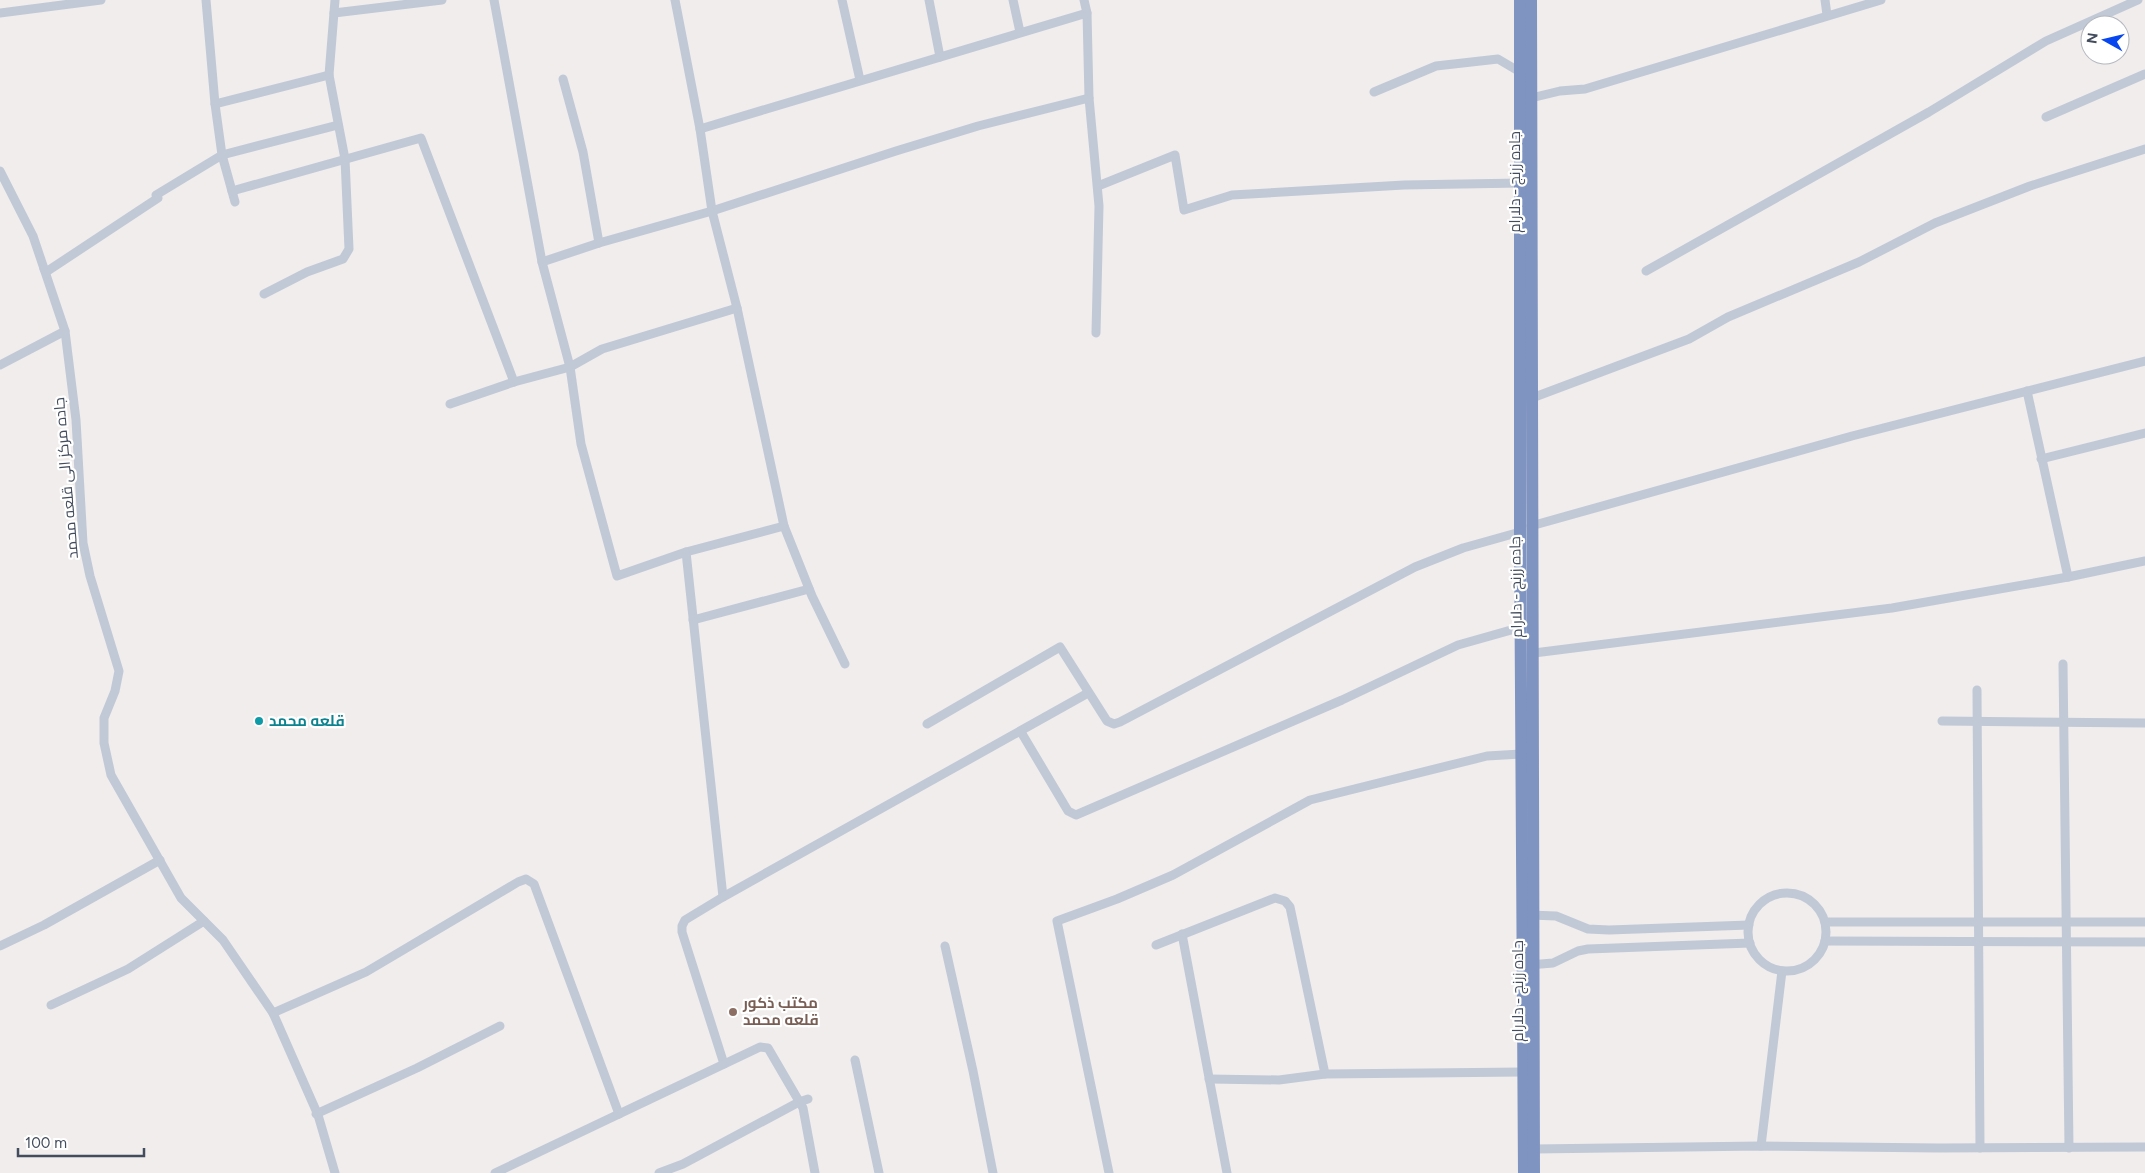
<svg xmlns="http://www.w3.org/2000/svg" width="2145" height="1173" viewBox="0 0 2145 1173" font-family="Figtree,Cairo,sans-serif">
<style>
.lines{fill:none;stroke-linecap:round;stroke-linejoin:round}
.minor{stroke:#c1c9d6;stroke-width:9}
.highway{stroke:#7f94c1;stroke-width:12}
.culture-dot{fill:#0f9aa8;stroke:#fff;stroke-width:2}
.education-dot{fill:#8d6e63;stroke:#fff;stroke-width:2}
.labels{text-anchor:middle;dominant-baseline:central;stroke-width:4.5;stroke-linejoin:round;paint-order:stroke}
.street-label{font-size:15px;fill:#434c5c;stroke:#fff}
.culture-label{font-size:15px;font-weight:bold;fill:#0d838f;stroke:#fff;text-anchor:start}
.education-label{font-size:15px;font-weight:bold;fill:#785e54;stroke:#fff;text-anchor:start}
</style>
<rect width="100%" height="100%" fill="#f0edec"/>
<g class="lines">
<!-- minor -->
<g class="minor">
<polyline points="206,0 215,104 222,155 235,202"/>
<polyline points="494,0 542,262 570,367 581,444 617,576 686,552 784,526"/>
<polyline points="675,0 700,129 712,211 737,308 784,526 812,596 845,664"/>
<polyline points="842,0 860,80"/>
<polyline points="929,0 940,57"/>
<polyline points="1013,0 1020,32"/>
<polyline points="1084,0 1087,13 1089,98"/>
<polyline points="1825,0 1827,15"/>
<polyline points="0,13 101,0"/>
<polyline points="334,13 442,0"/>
<polyline points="563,79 583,152 599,243"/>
<polyline points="1374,92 1436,66 1498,59 1520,72 1524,71"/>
<polyline points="1531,98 1560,91 1585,89 1881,0"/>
<polyline points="215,104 329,75"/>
<polyline points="2046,117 2145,74"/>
<polyline points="700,129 1087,13"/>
<polyline points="0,171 33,236 65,331 76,420 83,543 90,576 119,671 115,691 104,718 104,743 111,775 181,898 223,940 273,1013 318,1115 335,1173"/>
<polyline points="1098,186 1175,155 1184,210 1232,195 1404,185 1521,183"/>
<polyline points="232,191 421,138 514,382"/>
<polyline points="542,262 599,243 712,211 896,151 978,126 1089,98 1099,206 1096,333"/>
<polyline points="44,269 46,272 158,198 156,195 222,155 338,125"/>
<polyline points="1646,271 1929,112 2046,41 2138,0"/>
<polyline points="264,294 307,272 343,259 349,249 345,159 329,75 335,0"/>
<polyline points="0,365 65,331"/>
<polyline points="2027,391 2068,577"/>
<polyline points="1532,398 1689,339 1728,317 1859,262 1935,223 2030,186 2145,149"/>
<polyline points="450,404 514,382 570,367 602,349 737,308"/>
<polyline points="2041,459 2145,433"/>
<polyline points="1531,526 1852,436 2145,361"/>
<polyline points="686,552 723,897"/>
<polyline points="693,620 809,589"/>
<polyline points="1534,653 1892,608 2068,577 2145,561"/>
<polyline points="2063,664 2069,1148"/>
<polyline points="1977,690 1980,1148"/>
<polyline points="1942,721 2145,723"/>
<polyline points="927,724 1060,647 1107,721 1114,724 1120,722 1415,567 1463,548 1520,532"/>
<polyline points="1021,732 1068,811 1076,815 1342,700 1458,645 1525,626"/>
<circle cx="1787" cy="932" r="39"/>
<polyline points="1530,915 1556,916 1588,929 1609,930 1749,925"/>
<polyline points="1825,922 2145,922"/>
<polyline points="1182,934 1227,1173"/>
<polyline points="1825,941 2145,942"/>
<polyline points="1156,945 1275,898 1285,901 1290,907 1325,1074"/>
<polyline points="0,946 44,925 160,860"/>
<polyline points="945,946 973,1071 993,1173"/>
<polyline points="1529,965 1553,963 1578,951 1588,949 1750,943"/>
<polyline points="51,1005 128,969 204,921"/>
<polyline points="273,1013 366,972 518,882 526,879 534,884 619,1114"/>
<polyline points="855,1060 879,1173"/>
<polyline points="724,1064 682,932 682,926 685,920 723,897 1088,693"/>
<polyline points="1209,1079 1279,1080 1325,1074 1523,1072"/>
<polyline points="316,1114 417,1068 500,1026"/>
<polyline points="1761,1146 1782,971"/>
<polyline points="1534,1149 1761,1146 1939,1148 2145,1147"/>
<polyline points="495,1173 760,1047 768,1048 803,1108 815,1173"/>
<polyline points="659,1173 683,1164 799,1102 808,1099"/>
<polyline points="1109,1173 1057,921 1117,899 1173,875 1310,800 1487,756 1521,754"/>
</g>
<!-- highway -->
<g class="highway">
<polyline points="1520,0 1520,532 1524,1173"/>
<polyline points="1531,0 1534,1173"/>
</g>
</g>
<!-- markers -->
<circle class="culture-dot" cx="259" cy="721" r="5"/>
<circle class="education-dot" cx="733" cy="1012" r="5"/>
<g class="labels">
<!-- street labels -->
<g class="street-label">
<text transform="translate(1515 182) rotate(-90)">جاده زرنج - دلارام</text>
<text transform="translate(66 478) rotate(-95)">جاده مرکز الی قلعه محمد</text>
<text transform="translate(1516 587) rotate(-91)">جاده زرنج - دلارام</text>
<text transform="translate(1518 991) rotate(-90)">جاده زرنج - دلارام</text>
</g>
<!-- culture labels -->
<g class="culture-label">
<text x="269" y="721">قلعه محمد</text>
</g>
<!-- education labels -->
<g class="education-label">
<text x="743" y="1003">مکتب ذکور<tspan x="743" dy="17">قلعه محمد</tspan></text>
</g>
</g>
<!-- north arrow -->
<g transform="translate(2105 40) rotate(278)"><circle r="24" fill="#ffffff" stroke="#b4b7be"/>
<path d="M0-4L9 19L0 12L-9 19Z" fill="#0847ef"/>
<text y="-8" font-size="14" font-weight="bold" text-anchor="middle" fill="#434c5c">N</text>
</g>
<!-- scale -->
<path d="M18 1148v8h126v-8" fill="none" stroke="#434c5c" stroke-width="2.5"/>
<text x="25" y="1148" font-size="15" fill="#434c5c" stroke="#ffffff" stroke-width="4" paint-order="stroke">100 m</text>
</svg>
